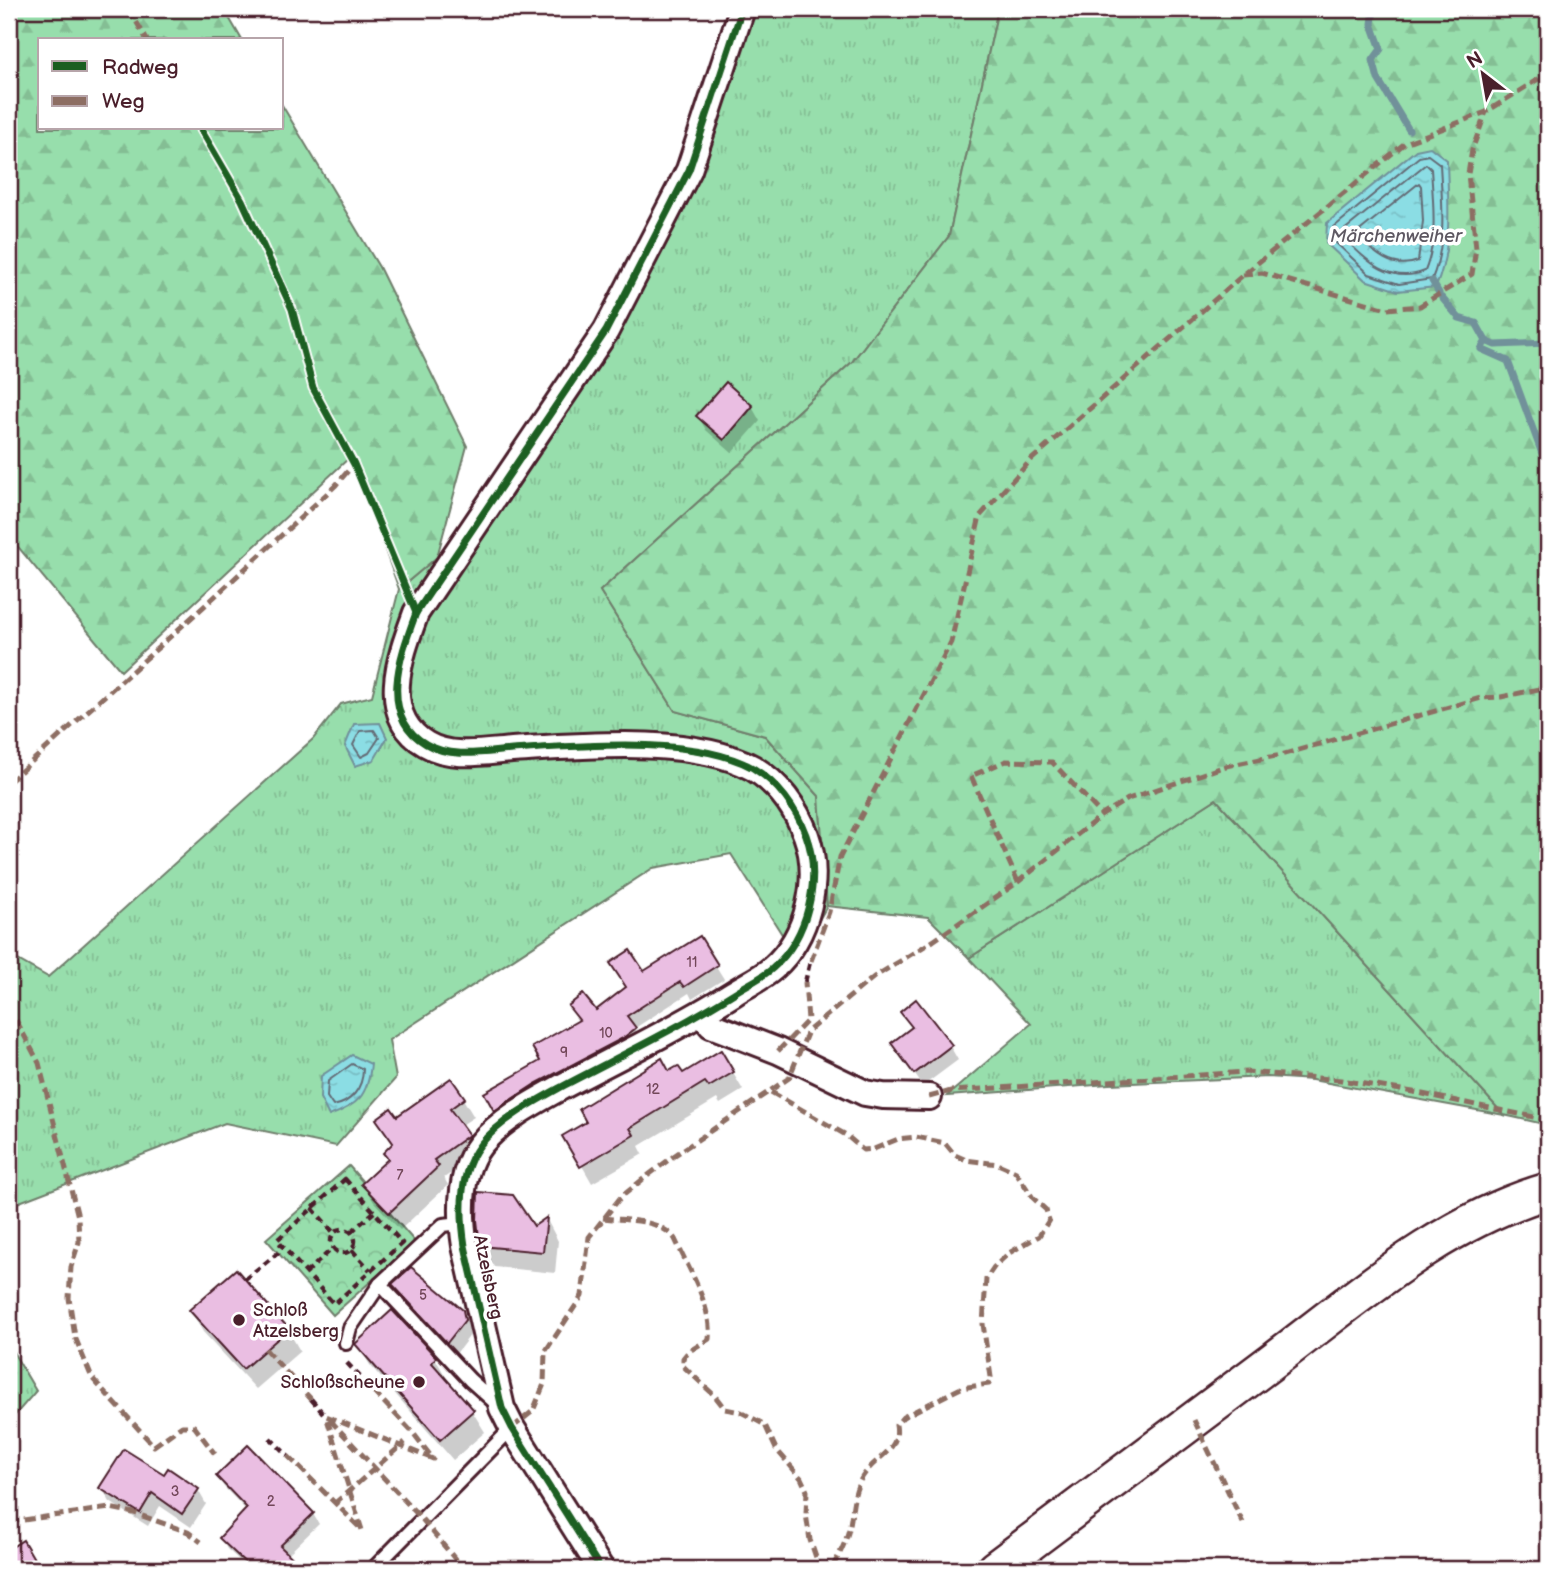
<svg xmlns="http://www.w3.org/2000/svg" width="1557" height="1578" viewBox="0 0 1557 1578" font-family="'Balsamiq Sans',sans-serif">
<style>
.grass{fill:url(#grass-tufts);stroke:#707e6c;stroke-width:2}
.forest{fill:url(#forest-firs);stroke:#707e6c;stroke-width:2}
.park{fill:url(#park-crowns);stroke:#707e6c;stroke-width:2}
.water{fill:url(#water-ripples);stroke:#71919a;stroke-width:2}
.shadow{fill:#0003}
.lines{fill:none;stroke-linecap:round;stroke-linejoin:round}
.shore{stroke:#646b75;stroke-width:2}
.stream{stroke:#71919a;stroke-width:7}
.building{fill:#eabee2;stroke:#4a1f2b;stroke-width:2}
.lane-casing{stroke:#4a1f2b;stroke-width:18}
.street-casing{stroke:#4a1f2b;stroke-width:30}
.secondary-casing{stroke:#4a1f2b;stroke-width:40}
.path{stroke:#4a1f2b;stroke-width:4.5;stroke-dasharray:7 5;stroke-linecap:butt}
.lane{stroke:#fff;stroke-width:12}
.street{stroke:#fff;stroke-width:24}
.secondary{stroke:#fff;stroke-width:35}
.quiet{stroke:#8d6e63;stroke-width:5;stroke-dasharray:10 5;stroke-linecap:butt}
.cycleway-casing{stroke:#fff;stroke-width:11}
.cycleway{stroke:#1b5e20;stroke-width:7}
.poi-dot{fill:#4a1f2b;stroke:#fff;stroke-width:2.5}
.labels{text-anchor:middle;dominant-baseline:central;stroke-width:7;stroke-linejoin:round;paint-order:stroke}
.number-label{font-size:14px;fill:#724759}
.street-label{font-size:18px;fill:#4a1f2b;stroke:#fff}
.poi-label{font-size:18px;fill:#4a1f2b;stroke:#fff;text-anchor:start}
.water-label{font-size:19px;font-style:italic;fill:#5e5862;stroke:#fff}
</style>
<defs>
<pattern id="grass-tufts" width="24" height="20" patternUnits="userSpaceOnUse" patternTransform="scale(1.75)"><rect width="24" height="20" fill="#97deac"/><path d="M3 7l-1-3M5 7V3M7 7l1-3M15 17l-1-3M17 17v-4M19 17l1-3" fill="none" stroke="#84be94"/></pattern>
<pattern id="forest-firs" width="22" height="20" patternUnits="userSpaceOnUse" patternTransform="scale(1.75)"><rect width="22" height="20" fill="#97deac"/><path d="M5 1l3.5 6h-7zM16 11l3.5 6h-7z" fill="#84be94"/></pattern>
<pattern id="park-crowns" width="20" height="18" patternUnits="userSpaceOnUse" patternTransform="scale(1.75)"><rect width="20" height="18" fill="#97deac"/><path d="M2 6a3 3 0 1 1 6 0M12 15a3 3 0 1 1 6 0" fill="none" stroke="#84be94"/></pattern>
<pattern id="water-ripples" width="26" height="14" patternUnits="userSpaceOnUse" patternTransform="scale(1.75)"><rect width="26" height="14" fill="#8bdde4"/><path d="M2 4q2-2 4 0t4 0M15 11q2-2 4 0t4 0" fill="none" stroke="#79bdc4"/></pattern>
</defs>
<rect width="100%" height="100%" fill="#fff"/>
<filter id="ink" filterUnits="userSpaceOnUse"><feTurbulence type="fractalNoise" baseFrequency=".0143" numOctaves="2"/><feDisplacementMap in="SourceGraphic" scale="14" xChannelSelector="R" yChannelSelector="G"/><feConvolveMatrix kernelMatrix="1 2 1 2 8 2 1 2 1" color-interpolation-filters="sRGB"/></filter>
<g filter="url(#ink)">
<!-- grass -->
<g class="grass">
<polygon points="739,9 998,9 949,236 852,362 600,591 675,711 765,736 819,796 827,906 797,958 731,854 653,868 389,1040 396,1078 336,1146 225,1123 9,1206 9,955 48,977 313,739 341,704 372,696 399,589 437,557 606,331 689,170"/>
<polygon points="1216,799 1504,1115 1312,1080 1268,1077 1109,1084 947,1096 1031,1024 969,958"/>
<polygon points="9,1345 36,1391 9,1422 9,1344"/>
</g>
<!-- forest -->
<g class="forest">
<polygon points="9,9 224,9 242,40 40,40 40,128 282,128 282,105 379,267 467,446 437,557 399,589 351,456 121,671 9,536"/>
<polygon points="998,9 1548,9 1548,1125 1504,1115 1216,799 969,958 928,917 827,906 819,796 765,736 675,711 600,591 852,362 949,236"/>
</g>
<!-- park -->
<polygon class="park" points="349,1166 415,1242 333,1315 266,1239"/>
<!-- water -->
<g class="water">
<path d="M 1430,147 L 1447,160 C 1448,203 1453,246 1436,287 L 1398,291 L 1365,280 L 1326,243 L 1327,223 L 1416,150 Z"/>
<polygon points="380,723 387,738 374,760 355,766 345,746 354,724"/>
<path d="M 352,1055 L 371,1064 C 368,1096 358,1105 329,1116 L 320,1098 L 321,1076 Z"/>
</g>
<!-- shadow -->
<g class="shadow">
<polygon points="752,407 760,421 732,453 706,430 698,416"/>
<polygon points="699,939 724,979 692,999 689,993 635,1028 642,1041 503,1123 487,1093 543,1061 580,1021 570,1006 596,1012 644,974"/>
<polygon points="902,1012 950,1046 958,1060 923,1086 893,1044 912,1029"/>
<polygon points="721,1053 743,1090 720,1104 717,1099 639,1146 643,1154 592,1183 565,1136 669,1074 682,1076"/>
<polygon points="463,1099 474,1117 460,1126 478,1154 444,1178 448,1185 400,1230 374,1202 363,1184 389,1160 394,1145 378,1119 397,1119"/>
<polygon points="547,1220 558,1241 555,1273 494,1267 482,1245 534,1228"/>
<polygon points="395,1285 462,1311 470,1325 471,1334 455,1355 402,1298"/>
<polygon points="191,1311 288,1330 300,1351 256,1389 203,1332"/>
<polygon points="357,1344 435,1358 447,1379 446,1381 472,1411 485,1432 453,1460 370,1365"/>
<polygon points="165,1477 198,1490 206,1504 191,1527 160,1506 148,1526 110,1502 102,1488"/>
<polygon points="218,1477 313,1514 319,1524 287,1555 302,1569 249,1569 227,1549 221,1538 247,1511 224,1487"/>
<polygon points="11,1541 15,1548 23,1543 38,1569 9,1569 9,1542"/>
<polygon points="183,1562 189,1569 175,1569"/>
<polygon points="73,1563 77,1569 63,1569"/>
</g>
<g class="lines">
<!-- shore -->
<g class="shore">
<path d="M 1428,155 L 1440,164 C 1442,202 1447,243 1432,279 L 1399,284 L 1369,274 L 1334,241 L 1334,227 L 1419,157 Z"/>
<path d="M 1426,164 L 1431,169 C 1433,201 1438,240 1425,271 C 1390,285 1366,260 1343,237 L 1343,231 Z"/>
<path d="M 1419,183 L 1421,186 L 1423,221 L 1418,261 C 1393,271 1374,253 1358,237 L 1357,233 Z"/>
<polygon points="360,731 374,730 379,738 369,753 361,757 353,745"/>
<path d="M 352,1064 L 363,1069 C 363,1088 351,1103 333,1106 L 327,1097 L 328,1081 Z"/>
</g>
<!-- stream -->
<g class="stream">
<polyline points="1374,9 1372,24 1381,49 1373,60 1378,79 1409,130"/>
<polyline points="1432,281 1439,293"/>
<polyline points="1442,298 1459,318 1476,323 1486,341 1495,345 1548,343"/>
<polyline points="1486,341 1481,349 1508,361 1548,470"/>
</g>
</g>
<!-- building -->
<g class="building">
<polygon points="726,382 753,406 724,440 696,416"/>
<polygon points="700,936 718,965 684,987 680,982 627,1016 636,1028 623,1038 535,1084 494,1111 484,1093 540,1061 532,1047 579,1020 568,1006 583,994 596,1010 626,987 610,963 630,950 644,971"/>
<polygon points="916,999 952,1045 914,1074 891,1043 912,1027 900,1012"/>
<polygon points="721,1050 734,1072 709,1087 705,1082 630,1128 634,1135 580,1167 562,1136 586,1122 579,1109 662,1058 669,1071 678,1066 683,1073"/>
<polygon points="451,1078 465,1098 450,1109 469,1135 434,1160 439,1166 389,1213 361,1184 388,1159 383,1153 393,1143 376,1119 391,1108 397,1116"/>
<polygon points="478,1192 513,1195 534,1226 547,1217 543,1252 480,1246 477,1220"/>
<polygon points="411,1267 463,1310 465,1320 447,1343 392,1284"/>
<polygon points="236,1269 289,1329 243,1369 189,1310"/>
<polygon points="392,1310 436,1357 432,1363 474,1410 440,1440 355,1344"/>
<polygon points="248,1445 314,1513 280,1546 304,1569 252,1569 219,1538 247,1508 216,1476"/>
<polygon points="124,1449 164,1474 168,1468 199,1489 182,1514 152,1493 140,1513 99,1488"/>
<polygon points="23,1540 40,1569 9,1569 9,1549"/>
</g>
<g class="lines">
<!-- lane casing -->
<g class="lane-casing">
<g id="lane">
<polyline points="380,1284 470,1380 499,1406"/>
<polyline points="346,1343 350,1328 380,1284 443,1225 462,1223"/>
<polyline points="373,1569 512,1428"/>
</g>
</g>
<!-- street casing -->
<g class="street-casing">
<g id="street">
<polyline points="703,1013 711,1025 778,1051 865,1093 883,1096 929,1097"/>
<path d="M 601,1569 L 512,1428 L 502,1408 L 465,1246 C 460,1214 459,1172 480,1145 C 501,1119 536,1101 565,1085 C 622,1055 680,1027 734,993 C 746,985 762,978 773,968 C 808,937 822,879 806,835 C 796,808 778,783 753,768 C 694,735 579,746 512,750 C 485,752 451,759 426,744 C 377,715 401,654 416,613 L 606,331 L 689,170 L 742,9"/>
</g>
</g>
<!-- secondary casing -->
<g class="secondary-casing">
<path id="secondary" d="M 995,1569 C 1088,1499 1182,1429 1275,1359 C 1360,1295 1444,1221 1548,1191"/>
</g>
<!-- path -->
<g class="path">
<polyline points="805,982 810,962"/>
<polygon points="345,1179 402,1243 334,1304 277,1240"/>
<polyline points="312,1208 334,1233"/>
<circle cx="343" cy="1241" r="12"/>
<polyline points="351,1232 374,1212"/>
<polyline points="352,1250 370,1270"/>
<polyline points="306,1273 333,1248"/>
<polyline points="245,1279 278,1253 281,1246"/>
<polyline points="347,1363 362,1379"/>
<polyline points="311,1399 323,1413"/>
<polyline points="270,1438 288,1456"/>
</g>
<!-- lane -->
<use href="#lane" class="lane"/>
<!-- street -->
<use href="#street" class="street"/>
<!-- secondary -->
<use href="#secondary" class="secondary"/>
<!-- quiet -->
<g class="quiet">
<polyline points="129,9 147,40"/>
<polyline points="1243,275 1262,273 1387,309 1420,306 1472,274 1476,248 1468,174 1472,150 1486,112"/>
<polyline points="9,782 211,600 335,486 354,464"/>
<polyline points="1018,882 971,776 1006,761 1052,762 1102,815"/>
<polyline points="811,961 829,912 840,857 951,642 980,516 1031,460 1243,275 1405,143 1486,112 1548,73"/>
<polyline points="9,1007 39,1063 78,1217 79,1242 71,1267 69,1298 75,1337 92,1378 154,1446 182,1426 194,1426 215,1454"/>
<polyline points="778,1051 808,1020 805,982"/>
<path d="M 771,1092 L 846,1135 L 863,1150 L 874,1149 L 898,1139 L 916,1137 L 945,1143 L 955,1155 L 966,1160 L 998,1164 L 1016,1172 L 1033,1198 L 1046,1210 L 1049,1220 L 1039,1236 L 1009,1253 L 994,1267 L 986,1279 L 983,1324 L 991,1377 L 989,1384 L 961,1388 L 903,1417 L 896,1425 C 901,1453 873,1456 860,1481 C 852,1496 853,1513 849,1529 C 846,1542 838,1558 831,1569"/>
<polyline points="929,1097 951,1091 1247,1072 1341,1080 1413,1092 1548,1120"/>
<path d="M 603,1218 C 628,1221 659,1218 675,1239 C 689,1270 712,1305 709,1339 L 688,1352 L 683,1358 L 683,1366 L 715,1396 L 725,1409 L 741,1412 L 765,1425 L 776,1449 L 801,1478 L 807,1491 L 806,1514 L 810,1540 L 820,1569"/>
<polyline points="265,1349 311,1399"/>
<polyline points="330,1420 421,1518 460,1565"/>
<polyline points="1194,1420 1243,1523"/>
<polyline points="512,1428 533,1411 544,1384 545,1352 582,1296 589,1237 620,1198 642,1180 675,1155 789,1078 808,1031 874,977 933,941 1018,882 1102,815 1128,799 1226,766 1281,755 1481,698 1501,697 1548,687"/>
<polyline points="288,1456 362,1530 326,1416 433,1459 414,1434 362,1379"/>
<polyline points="334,1504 405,1442"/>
<polyline points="9,1522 110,1508 134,1513 188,1532 201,1542"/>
</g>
<!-- cycleway casing -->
<g class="cycleway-casing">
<g id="cycleway">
<polyline points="200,128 242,200 292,309 313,388 354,464 416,613"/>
<path d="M 601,1569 L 512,1428 L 502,1408 L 465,1246 C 460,1214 459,1172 480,1145 C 501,1119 536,1101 565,1085 C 622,1055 680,1027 734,993 C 746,985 762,978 773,968 C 808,937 822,879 806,835 C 796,808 778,783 753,768 C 694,735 579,746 512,750 C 485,752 451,759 426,744 C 377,715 401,654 416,613 L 606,331 L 689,170 L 742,9"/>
</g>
</g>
<!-- cycleway -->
<use href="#cycleway" class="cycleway"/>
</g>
</g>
<!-- markers -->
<g class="poi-dot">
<circle cx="239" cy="1320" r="7"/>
<circle cx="419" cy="1382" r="7"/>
</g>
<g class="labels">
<!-- number labels -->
<g class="number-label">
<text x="692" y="962">11</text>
<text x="606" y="1033">10</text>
<text x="564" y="1052">9</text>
<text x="653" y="1089">12</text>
<text x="400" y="1175">7</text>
<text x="423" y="1295">5</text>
<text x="175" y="1491">3</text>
<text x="271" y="1501">2</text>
</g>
<!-- street labels -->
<g class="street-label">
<text transform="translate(488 1277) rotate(78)">Atzelsberg</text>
</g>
<!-- poi labels -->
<g class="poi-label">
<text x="253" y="1310">Schloß<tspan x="253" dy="21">Atzelsberg</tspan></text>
<text x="405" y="1382" text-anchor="end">Schloßscheune</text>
</g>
<!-- water labels -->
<g class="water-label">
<text x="1396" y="236">Märchenweiher</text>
</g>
</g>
<!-- margin -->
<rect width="1557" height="1578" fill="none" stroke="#fff" stroke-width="35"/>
<rect x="18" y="18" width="1522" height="1543" fill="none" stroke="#4a1f2b" stroke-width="2.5" filter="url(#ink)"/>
<!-- legend -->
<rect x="38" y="38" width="245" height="91" fill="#ffffff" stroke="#b7a5aa" stroke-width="2"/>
<rect x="52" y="61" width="35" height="10" fill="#1b5e20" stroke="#b7a5aa" stroke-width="2"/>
<text x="102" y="74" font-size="21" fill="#4a1f2b">Radweg</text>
<rect x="52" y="96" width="35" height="10" fill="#8d6e63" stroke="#b7a5aa" stroke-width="2"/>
<text x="102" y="108" font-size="21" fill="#4a1f2b">Weg</text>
<!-- north arrow -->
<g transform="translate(1483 74) rotate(329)" stroke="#ffffff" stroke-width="5" paint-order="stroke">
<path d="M0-5L12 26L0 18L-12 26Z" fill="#4a1f2b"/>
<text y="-10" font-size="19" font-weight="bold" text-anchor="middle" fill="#4a1f2b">N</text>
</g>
</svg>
